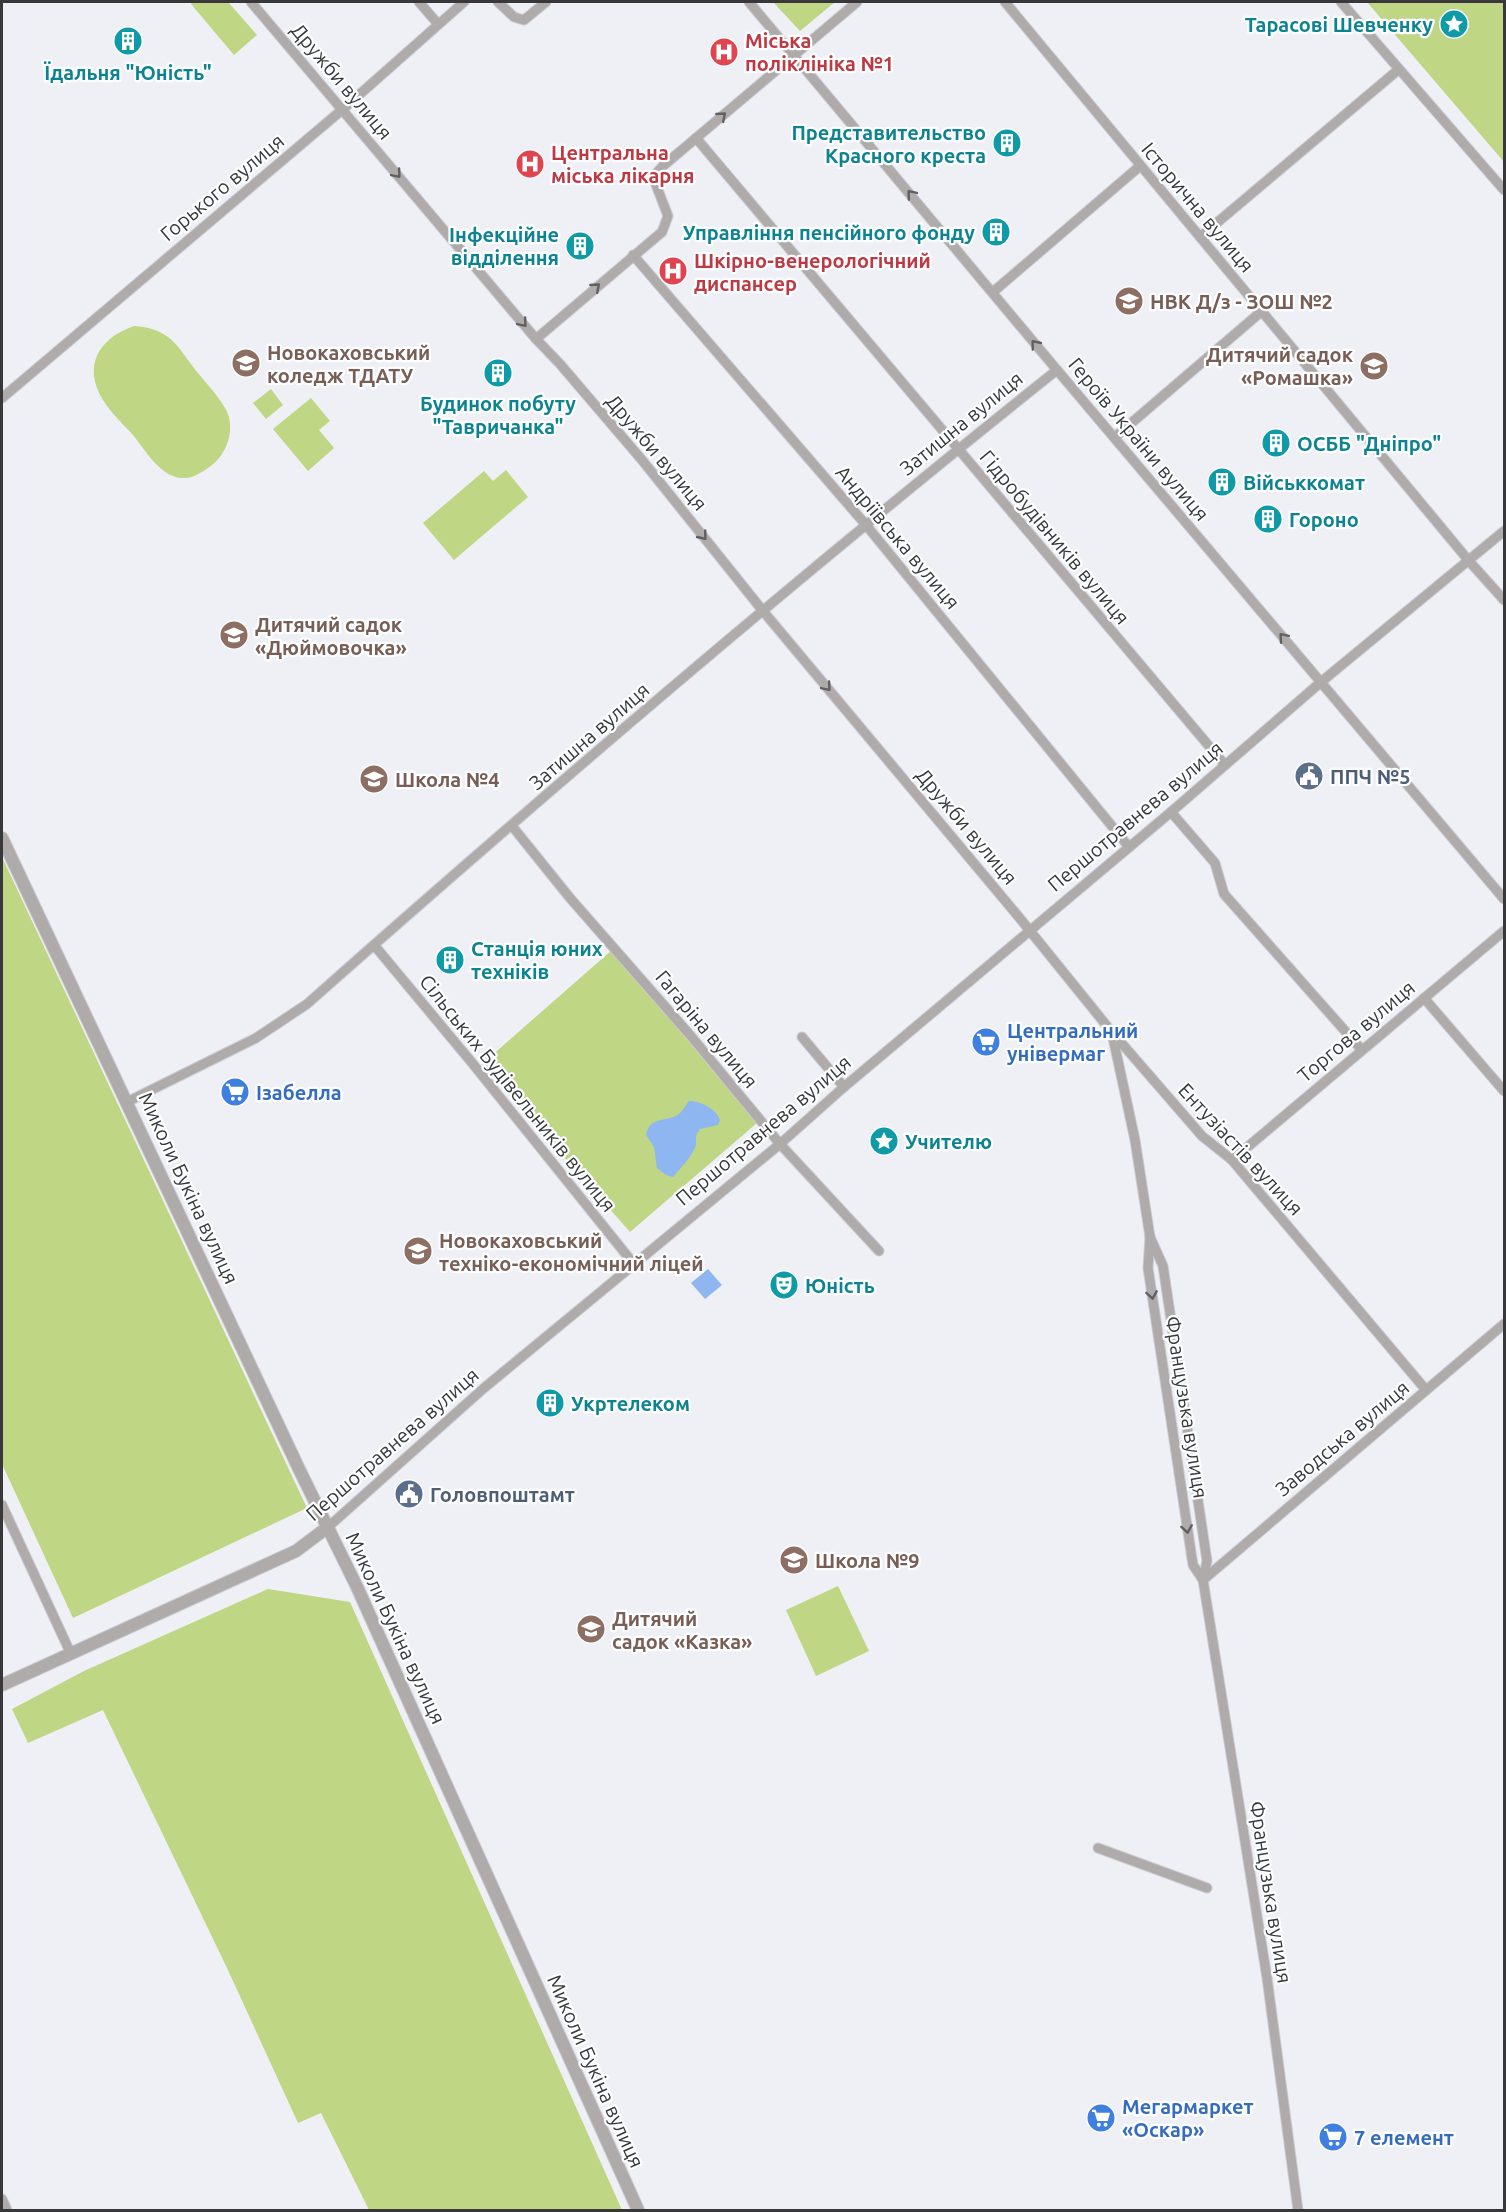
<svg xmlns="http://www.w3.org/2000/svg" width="1506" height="2212" viewBox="0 0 1506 2212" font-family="Ubuntu,sans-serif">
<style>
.green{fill:#bfd684}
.water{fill:#8eb6f1}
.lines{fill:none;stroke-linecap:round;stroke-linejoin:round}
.minor-casing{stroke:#cacbd0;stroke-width:11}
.tertiary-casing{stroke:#cacbd0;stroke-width:14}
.minor{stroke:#aeabaa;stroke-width:9}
.tertiary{stroke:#aeabaa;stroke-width:12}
.oneway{stroke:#616061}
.labels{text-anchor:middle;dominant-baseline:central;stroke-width:4.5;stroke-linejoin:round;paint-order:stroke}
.culture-label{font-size:20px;font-weight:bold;fill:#0d838f;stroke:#fdfeff;text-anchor:start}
.health-label{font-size:20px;font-weight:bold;fill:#be3a42;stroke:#fdfeff;text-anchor:start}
.street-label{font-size:20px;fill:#38383a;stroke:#fdfeff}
.education-label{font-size:20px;font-weight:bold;fill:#785e54;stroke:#fdfeff;text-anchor:start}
.service-label{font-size:20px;font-weight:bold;fill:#4e5e75;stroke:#fdfeff;text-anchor:start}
.shop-label{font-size:20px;font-weight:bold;fill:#366cbe;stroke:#fdfeff;text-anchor:start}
</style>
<rect width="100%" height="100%" fill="#eff0f5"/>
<!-- green -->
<g class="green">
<polygon points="193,2 228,2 257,35 234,55 191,4"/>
<polygon points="773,2 835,2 800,31"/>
<polygon points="1367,2 1504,2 1504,162"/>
<path d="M 134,326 C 147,327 157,329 168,337 C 178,344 186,358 194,368 C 204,381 217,394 225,408 C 237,428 227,456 208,468 C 202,472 192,479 183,478 C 161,478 145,450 133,435 C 123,424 111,413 103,400 C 82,366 99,338 134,326 Z"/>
<polygon points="271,389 283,405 266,419 253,403"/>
<polygon points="311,398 330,421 319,430 334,448 308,471 273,429"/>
<polygon points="506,470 528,497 454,560 423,523 484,471 493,481"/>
<polygon points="2,857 307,1508 73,1618 2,1464"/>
<polygon points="612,950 757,1123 630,1232 482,1064"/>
<polygon points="838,1586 869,1651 816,1676 786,1610"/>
<polygon points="268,1589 350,1602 622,2210 369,2210 321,2113 298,2123 227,1968 103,1710 28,1743 12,1709 84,1671"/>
</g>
<!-- water -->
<g class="water">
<path d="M 689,1101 C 700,1101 717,1109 720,1120 L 718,1125 L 700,1129 C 693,1138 698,1141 695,1148 C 690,1158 681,1168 673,1177 L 666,1175 L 657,1168 L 654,1147 L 646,1135 C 650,1117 662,1122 676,1116 C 682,1113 685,1106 689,1101 Z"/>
<polygon points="708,1269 722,1285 705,1299 691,1283"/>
</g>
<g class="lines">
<!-- minor casing -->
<g class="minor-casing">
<g id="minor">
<polyline points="251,2 536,339 560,364 642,460 763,611 1018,916 1111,1031 1202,1136 1232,1160 1426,1390"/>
<polyline points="419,2 438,24"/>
<polyline points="498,2 514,17 524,20 546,2"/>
<polyline points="749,2 1057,370 1504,899"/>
<polyline points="1005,2 1469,561 1504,600"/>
<polyline points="1341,2 1504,190"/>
<polyline points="696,138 1225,765"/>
<polyline points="1200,237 1398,70"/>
<polyline points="633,255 866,525 1129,847"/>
<polyline points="993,292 1140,166"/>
<polyline points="536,339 662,232 668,216 653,177 663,166 857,2"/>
<polyline points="2,398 343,109 464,2"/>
<polyline points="1115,437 1262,311"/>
<polyline points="1171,812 1215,863 1224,894 1361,1049"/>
<polyline points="512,826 570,898 690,1035 780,1144 879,1251"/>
<polyline points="374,945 473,1064 633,1263"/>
<polyline points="1424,998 1504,1091"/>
<polyline points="1112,1033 1135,1140 1150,1237 1148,1268 1193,1565 1203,1580"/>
<polyline points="802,1037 844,1087"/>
<path d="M 127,1102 L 256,1038 L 307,1004 C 552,787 801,574 1057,370"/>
<polyline points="1232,1160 1504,931"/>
<polyline points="1150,1237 1163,1266 1207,1561 1203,1580 1267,1978 1298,2210"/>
<polyline points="2,1505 71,1654"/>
<polyline points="328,1527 484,1388 780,1144 844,1087 1171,812 1321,682 1504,531"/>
<polyline points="1203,1580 1504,1324"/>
<polyline points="1098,1848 1207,1888"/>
<polyline points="2,2199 7,2210"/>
</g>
</g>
<!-- tertiary casing -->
<g class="tertiary-casing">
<g id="tertiary">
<polyline points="2,838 299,1469 357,1587 638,2210"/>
<polyline points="2,1685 296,1551 328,1527"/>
</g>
</g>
<!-- minor -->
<use href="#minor" class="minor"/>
<!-- tertiary -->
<use href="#tertiary" class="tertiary"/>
</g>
<!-- one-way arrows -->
<defs><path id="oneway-chevron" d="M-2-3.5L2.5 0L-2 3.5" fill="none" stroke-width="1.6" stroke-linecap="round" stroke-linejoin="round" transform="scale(1.5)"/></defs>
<g class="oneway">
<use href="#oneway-chevron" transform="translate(722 116) rotate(-41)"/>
<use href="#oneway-chevron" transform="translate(397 174) rotate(50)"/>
<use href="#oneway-chevron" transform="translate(911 194) rotate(-130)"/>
<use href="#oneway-chevron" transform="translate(596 287) rotate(-41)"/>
<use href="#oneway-chevron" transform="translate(523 323) rotate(50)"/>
<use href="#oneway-chevron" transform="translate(1035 344) rotate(-129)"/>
<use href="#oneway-chevron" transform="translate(703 536) rotate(51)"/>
<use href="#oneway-chevron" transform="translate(1283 637) rotate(-131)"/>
<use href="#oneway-chevron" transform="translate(827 687) rotate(50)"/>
<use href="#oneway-chevron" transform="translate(1152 1295) rotate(81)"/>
<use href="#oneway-chevron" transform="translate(1187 1529) rotate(81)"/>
</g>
<!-- icons -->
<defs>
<g id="sight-disc" transform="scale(1.5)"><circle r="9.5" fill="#0f9aa8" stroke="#fdfeff"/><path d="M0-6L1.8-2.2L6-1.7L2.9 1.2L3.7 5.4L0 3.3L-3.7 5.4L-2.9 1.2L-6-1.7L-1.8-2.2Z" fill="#fff"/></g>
<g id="building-disc" transform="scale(1.5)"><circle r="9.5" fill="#0f9aa8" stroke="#fdfeff"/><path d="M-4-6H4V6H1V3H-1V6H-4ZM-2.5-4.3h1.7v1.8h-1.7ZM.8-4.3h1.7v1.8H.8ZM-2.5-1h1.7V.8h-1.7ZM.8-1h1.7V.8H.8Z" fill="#fff"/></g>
<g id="hospital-disc" transform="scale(1.5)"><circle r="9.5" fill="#e0444e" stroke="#fdfeff"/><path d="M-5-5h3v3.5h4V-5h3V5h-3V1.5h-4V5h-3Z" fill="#fff"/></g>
<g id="school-disc" transform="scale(1.5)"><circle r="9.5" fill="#8d6e63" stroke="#fdfeff"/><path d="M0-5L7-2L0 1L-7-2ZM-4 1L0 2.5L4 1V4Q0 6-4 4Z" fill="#fff"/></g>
<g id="university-disc" transform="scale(1.5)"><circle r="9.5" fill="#8d6e63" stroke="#fdfeff"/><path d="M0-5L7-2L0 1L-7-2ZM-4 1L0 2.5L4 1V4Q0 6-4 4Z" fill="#fff"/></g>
<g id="civic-disc" transform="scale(1.5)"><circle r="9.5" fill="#5c6f8a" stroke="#fdfeff"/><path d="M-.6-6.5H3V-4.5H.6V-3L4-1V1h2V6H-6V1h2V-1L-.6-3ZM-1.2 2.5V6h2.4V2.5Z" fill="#fff"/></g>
<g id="supermarket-disc" transform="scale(1.5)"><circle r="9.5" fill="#3f7fe0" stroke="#fdfeff"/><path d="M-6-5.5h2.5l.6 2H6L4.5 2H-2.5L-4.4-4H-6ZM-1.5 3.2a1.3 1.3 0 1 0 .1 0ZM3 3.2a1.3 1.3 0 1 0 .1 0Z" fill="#fff"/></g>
<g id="theatre-disc" transform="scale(1.5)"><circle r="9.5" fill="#0f9aa8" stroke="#fdfeff"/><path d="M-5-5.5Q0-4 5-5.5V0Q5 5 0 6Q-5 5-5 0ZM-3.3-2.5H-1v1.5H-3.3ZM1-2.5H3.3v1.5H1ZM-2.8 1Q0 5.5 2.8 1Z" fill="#fff"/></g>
</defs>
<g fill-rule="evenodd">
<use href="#sight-disc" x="1454" y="24"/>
<use href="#building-disc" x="128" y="41"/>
<use href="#hospital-disc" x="724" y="52"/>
<use href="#building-disc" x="1007" y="143"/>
<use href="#hospital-disc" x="530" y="164"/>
<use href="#building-disc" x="996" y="232"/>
<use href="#building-disc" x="580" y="246"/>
<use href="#hospital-disc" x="673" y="271"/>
<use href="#school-disc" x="1129" y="301"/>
<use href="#university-disc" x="246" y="363"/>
<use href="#school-disc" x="1374" y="366"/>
<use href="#building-disc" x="498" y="373"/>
<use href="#building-disc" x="1276" y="443"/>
<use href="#building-disc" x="1222" y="482"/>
<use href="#building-disc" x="1268" y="519"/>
<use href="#school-disc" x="234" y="635"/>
<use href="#civic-disc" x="1309" y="776"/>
<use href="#school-disc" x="374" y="779"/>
<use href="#building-disc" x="450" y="960"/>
<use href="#supermarket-disc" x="986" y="1042"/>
<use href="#supermarket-disc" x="235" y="1092"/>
<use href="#sight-disc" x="884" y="1141"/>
<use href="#school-disc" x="418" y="1251"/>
<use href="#theatre-disc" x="784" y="1285"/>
<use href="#building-disc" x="550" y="1403"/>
<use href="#civic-disc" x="409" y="1494"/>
<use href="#school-disc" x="794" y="1560"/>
<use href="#school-disc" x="591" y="1629"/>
<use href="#supermarket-disc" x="1101" y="2118"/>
<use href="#supermarket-disc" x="1333" y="2137"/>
</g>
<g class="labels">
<!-- culture labels -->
<g class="culture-label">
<text x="1433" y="24" text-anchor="end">Тарасові Шевченку</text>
<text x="128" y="72" text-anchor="middle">Їдальня "Юність"</text>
<text x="986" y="132" text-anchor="end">Представительство<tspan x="986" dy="23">Красного креста</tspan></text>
<text x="975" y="232" text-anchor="end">Управління пенсійного фонду</text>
<text x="559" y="234" text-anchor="end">Інфекційне<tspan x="559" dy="23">відділення</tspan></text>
<text x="498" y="403" text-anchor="middle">Будинок побуту<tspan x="498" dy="23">"Тавричанка"</tspan></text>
<text x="1297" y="443">ОСББ "Днiпро"</text>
<text x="1243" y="482">Військкомат</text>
<text x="1289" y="519">Гороно</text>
<text x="471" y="948">Станція юних<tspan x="471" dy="23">техніків</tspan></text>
<text x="905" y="1141">Учителю</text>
<text x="805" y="1285">Юність</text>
<text x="571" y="1403">Укртелеком</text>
</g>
<!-- health labels -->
<g class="health-label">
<text x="745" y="40">Міська<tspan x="745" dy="23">поліклініка №1</tspan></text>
<text x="551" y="152">Центральна<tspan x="551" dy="23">міська лікарня</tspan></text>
<text x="694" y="260">Шкірно-венерологічний<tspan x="694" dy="23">диспансер</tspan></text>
</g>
<!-- street labels -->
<g class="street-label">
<text transform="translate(342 81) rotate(50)">Дружби вулиця</text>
<text transform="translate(222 187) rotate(-40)">Горького вулиця</text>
<text transform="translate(1198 207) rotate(50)">Історична вулиця</text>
<text transform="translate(961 423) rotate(-39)">Затишна вулиця</text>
<text transform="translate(1139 439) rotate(50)">Героїв України вулиця</text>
<text transform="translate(657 452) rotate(50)">Дружби вулиця</text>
<text transform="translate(898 537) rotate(50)">Андріївська вулиця</text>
<text transform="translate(1055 537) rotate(50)">Гідробудівників вулиця</text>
<text transform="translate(589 736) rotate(-41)">Затишна вулиця</text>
<text transform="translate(1135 816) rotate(-40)">Першотравнева вулиця</text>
<text transform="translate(967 826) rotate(50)">Дружби вулиця</text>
<text transform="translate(707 1029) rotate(50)">Гагаріна вулиця</text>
<text transform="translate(1356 1031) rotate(-40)">Торгова вулиця</text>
<text transform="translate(518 1093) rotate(51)">Сільських Будівельників вулиця</text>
<text transform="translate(763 1130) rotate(-40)">Першотравнева вулиця</text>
<text transform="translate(1241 1149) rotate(47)">Ентузіастів вулиця</text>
<text transform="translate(189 1188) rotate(65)">Миколи Букіна вулиця</text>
<text transform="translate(1187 1407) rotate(81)">Французька вулиця</text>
<text transform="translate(1342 1438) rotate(-40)">Заводська вулиця</text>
<text transform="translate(392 1444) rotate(-41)">Першотравнева вулиця</text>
<text transform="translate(396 1628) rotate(65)">Миколи Букіна вулиця</text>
<text transform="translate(1271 1892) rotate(81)">Французька вулиця</text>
<text transform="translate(596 2071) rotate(66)">Миколи Букіна вулиця</text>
</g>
<!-- education labels -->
<g class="education-label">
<text x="1150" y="301">НВК Д/з - ЗОШ №2</text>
<text x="267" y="352">Новокаховський<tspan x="267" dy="23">коледж ТДАТУ</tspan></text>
<text x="1353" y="354" text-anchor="end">Дитячий садок<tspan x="1353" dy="23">«Ромашка»</tspan></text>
<text x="255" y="624">Дитячий садок<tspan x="255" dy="23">«Дюймовочка»</tspan></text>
<text x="395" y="779">Школа №4</text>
<text x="439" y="1240">Новокаховський<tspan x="439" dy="23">техніко-економічний ліцей</tspan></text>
<text x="815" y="1560">Школа №9</text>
<text x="612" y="1618">Дитячий<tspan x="612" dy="23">садок «Казка»</tspan></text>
</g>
<!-- service labels -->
<g class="service-label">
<text x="1330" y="776">ППЧ №5</text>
<text x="430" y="1494">Головпоштамт</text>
</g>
<!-- shop labels -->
<g class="shop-label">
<text x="1007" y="1030">Центральний<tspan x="1007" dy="23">універмаг</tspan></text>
<text x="256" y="1092">Ізабелла</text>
<text x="1122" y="2106">Мегармаркет<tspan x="1122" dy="23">«Оскар»</tspan></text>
<text x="1354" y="2137">7 елемент</text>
</g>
</g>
<!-- border -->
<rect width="1506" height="2212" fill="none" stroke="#38383a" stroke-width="6"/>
</svg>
